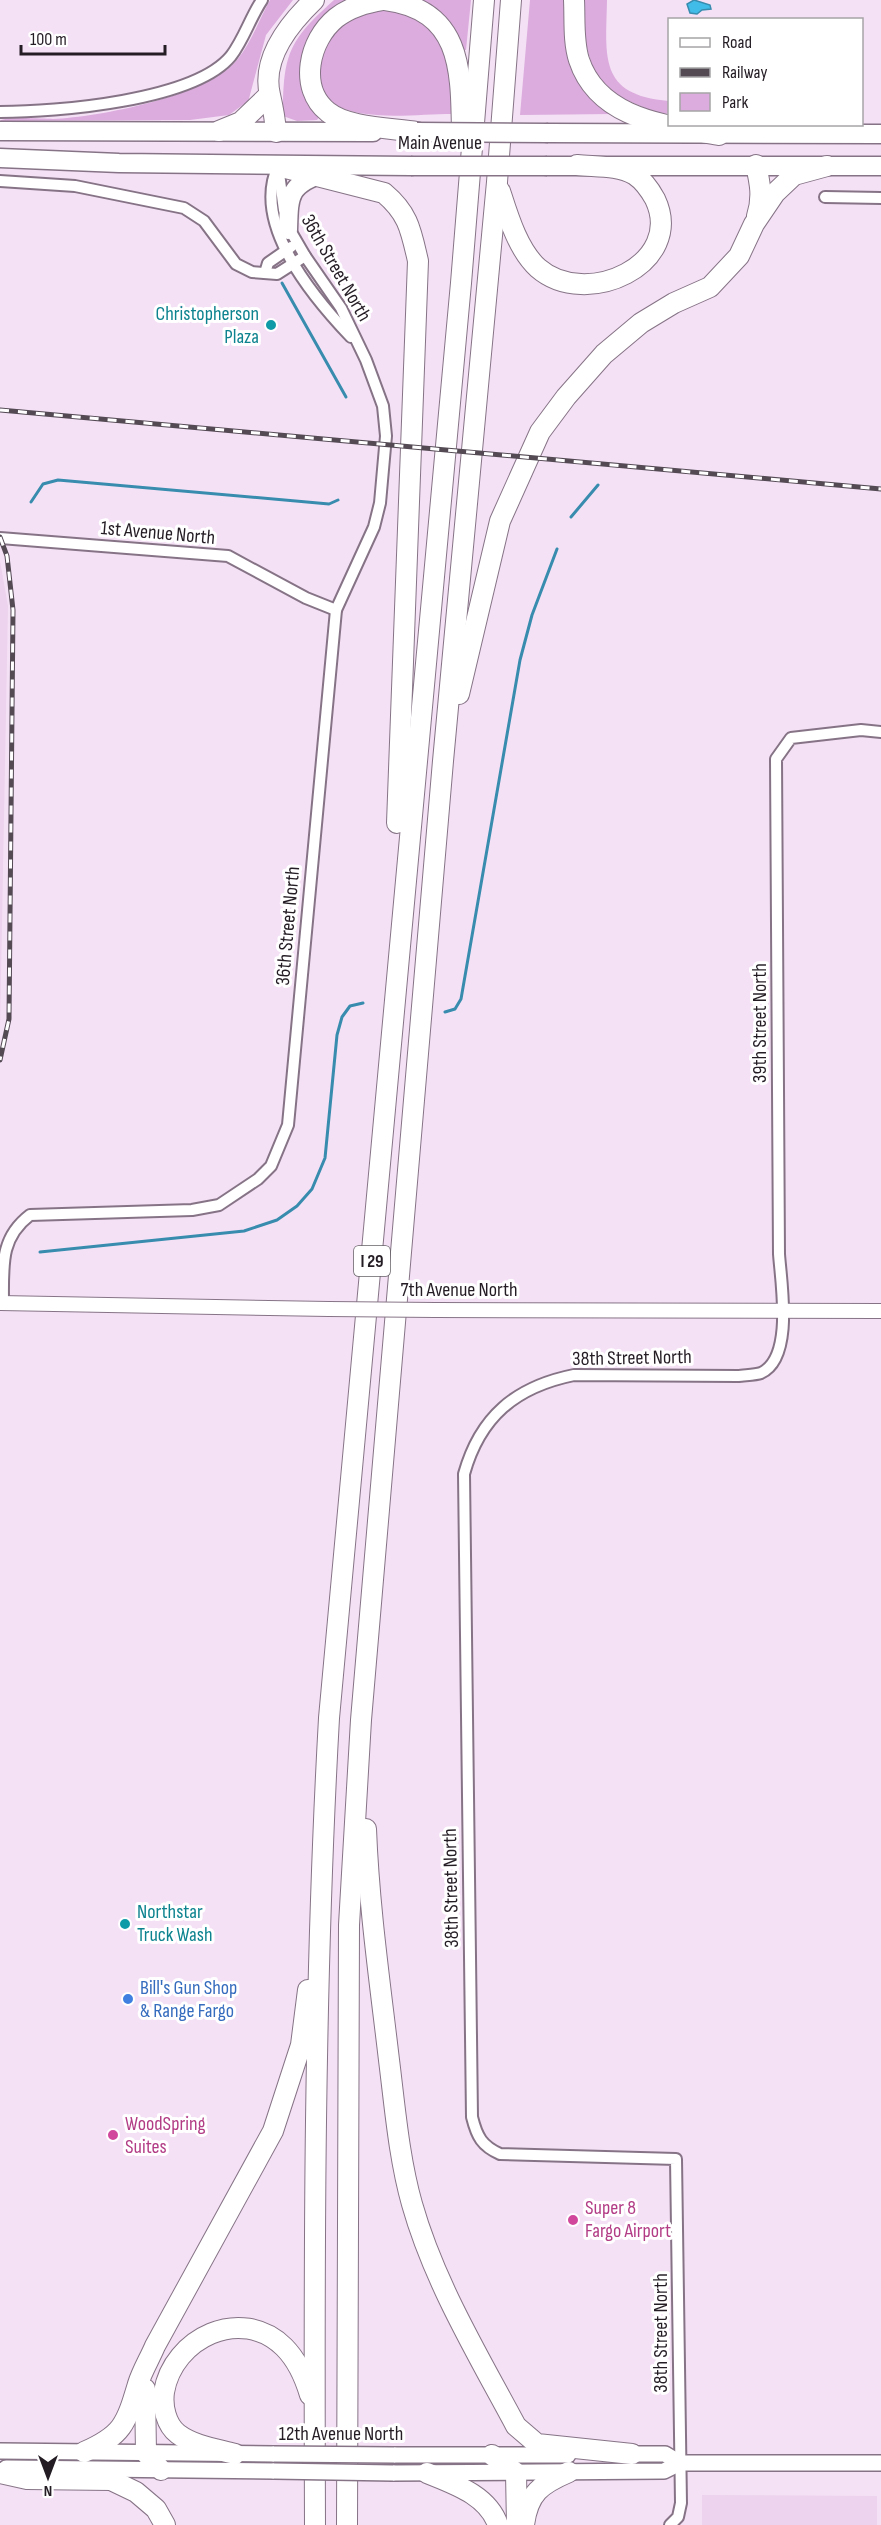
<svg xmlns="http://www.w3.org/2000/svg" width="881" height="2525" viewBox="0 0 881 2525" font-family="'Sofia Sans Condensed',sans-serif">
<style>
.built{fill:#edd3ed}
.green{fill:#dbacdd}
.water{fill:#41bce9;stroke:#388cae;stroke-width:1.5}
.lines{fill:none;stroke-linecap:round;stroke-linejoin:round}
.stream{stroke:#388cae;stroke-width:3}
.minor-casing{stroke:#867486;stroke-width:14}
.tertiary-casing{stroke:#867486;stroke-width:16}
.secondary-casing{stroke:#867486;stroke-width:18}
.primary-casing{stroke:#867486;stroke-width:21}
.motorway-casing{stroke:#867486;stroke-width:22}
.minor{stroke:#fff;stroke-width:10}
.tertiary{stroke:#fff;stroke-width:14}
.secondary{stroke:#fff;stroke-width:15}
.primary{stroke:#fff;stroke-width:18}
.motorway{stroke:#fff;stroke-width:20}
.rail-casing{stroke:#534a54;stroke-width:5}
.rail{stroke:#fff;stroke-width:3;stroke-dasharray:9;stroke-linecap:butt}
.tertiary-bridge-casing{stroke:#867486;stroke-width:16;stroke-linecap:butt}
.secondary-bridge-casing{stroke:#867486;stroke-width:18;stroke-linecap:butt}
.primary-bridge-casing{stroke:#867486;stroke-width:21;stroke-linecap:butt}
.tertiary-bridge{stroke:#fff;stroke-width:14}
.secondary-bridge{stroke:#fff;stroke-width:15}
.primary-bridge{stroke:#fff;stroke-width:18}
.culture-dot{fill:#0f9aa8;stroke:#fff;stroke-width:2}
.shop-dot{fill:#3f7fe0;stroke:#fff;stroke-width:2}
.hotel-dot{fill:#d1479c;stroke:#fff;stroke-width:2}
.labels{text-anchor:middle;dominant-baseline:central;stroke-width:6;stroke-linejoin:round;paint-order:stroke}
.shield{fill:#fff;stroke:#666166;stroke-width:1.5}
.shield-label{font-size:18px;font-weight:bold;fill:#241d24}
.street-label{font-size:20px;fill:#241d24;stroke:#fff}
.culture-label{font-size:20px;fill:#0d838f;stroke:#fff;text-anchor:end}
.shop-label{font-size:20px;fill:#366cbe;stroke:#fff;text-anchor:start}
.hotel-label{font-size:20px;fill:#b23c85;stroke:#fff;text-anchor:start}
</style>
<rect width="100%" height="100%" fill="#f5e1f6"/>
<!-- built -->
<g class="built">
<polygon points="0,561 8,606 0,1031"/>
<polygon points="702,2495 877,2496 877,2525 702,2525"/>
</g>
<!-- green -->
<g class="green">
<path d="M 270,0 L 293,0 L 266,35 L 247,106 L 244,104 L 229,115 L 190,120 L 0,121 C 6,116 42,119 53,119 C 99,117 208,96 237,60 C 251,43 259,20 270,0 Z"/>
<path d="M 334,0 L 359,0 L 313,39 L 320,116 L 317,120 L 297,121 L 283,116 C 283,55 288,41 334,0 Z"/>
<polygon points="410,0 471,0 466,50 461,49"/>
<polygon points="530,0 568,0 569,39 613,114 520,115"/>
<path d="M 582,0 L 607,0 C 606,57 598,95 669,101 L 669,114 L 652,111 L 629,101 L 626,105 C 587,81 584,42 582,0 Z"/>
<path d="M 380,8 L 422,19 L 444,41 L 458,114 C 421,113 363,123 332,103 L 328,105 L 316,74 L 323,45 L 340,23 Z"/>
</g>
<!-- water -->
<polygon class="water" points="694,0 710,5 711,9 702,10 697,14 690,13 687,4"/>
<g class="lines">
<!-- stream -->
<g class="stream">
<polyline points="282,283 346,397"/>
<polyline points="31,502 43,484 58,480 329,504 338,500"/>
<polyline points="571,517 598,485"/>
<polyline points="445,1012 455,1009 461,999 520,660 532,615 557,549"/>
<polyline points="40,1252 244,1231 277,1220 297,1206 312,1189 325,1158 337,1035 342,1017 350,1006 363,1003"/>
</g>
<!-- minor casing -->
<g class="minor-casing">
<g id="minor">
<path d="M 0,112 C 56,112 194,101 231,56 C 244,39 250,18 262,0"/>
<polyline points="278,166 284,210"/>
<path d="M 278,166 C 251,224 313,297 351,337"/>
<polyline points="0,181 75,186 184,208 204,221 236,264 252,272 277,274 305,256"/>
<polyline points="825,197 881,198"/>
<polyline points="265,273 268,263 291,247"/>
<polyline points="0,538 228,556 306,598 336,610"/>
<path d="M 3,1304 C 3,1265 0,1238 30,1215 L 192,1210 L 219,1205 L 258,1179 L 271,1166 L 288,1125 L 336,610 L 374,527 L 380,503 L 386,436 L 383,406 L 366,360 L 341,308 L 305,256 L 287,225"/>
<path d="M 670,2525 L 678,2517 L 681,2503 L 676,2159 L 500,2154 C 482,2146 477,2137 472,2117 L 464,1474 C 480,1417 515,1387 574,1375 L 738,1376 C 744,1375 755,1375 761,1373 C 794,1358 781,1283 779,1254 L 776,759 L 791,738 L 861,730 L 881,732"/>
</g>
</g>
<!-- tertiary casing -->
<g class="tertiary-casing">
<g id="tertiary">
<polyline points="0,1303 329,1309"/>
<polyline points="435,1310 881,1311"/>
</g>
</g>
<!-- secondary casing -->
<g class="secondary-casing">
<g id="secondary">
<polyline points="0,2451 274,2454"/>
<polyline points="622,2454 665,2454 680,2463"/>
<polyline points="394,2455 568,2455"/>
<polyline points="6,2468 274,2471"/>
<polyline points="393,2473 664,2471 680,2463 881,2463"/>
</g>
</g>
<!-- primary casing -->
<g class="primary-casing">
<g id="primary">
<polyline points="0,131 373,132"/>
<polyline points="548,133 881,134"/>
<polyline points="0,158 119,163 411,166"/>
<polyline points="547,166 881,166"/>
<path d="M 288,230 C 289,196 288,185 324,173"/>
</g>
</g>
<!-- motorway casing -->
<g class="motorway-casing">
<g id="motorway">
<path d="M 383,0 C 366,3 350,7 336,18 C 309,40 298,88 328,112 C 347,128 393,128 417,132"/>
<path d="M 385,0 C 463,10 461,72 462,135"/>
<path d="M 574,0 C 575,20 573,41 579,60 C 599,120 667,125 719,135"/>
<polyline points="219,131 241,122 269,95"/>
<path d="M 276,132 C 275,118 273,108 270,95 C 261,58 290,23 314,0"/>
<path d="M 756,165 C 760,183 763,197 757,216"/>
<path d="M 278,166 L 384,193 C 409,214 411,231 418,261 L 397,823"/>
<path d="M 500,191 C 508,216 518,250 538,268 C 586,310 686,264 655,199 C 650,190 644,181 635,175 C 618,165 596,167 577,165"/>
<polyline points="459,694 500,521 540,432 566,397 604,354 641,323 674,303 710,287 739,256 754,224 775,193 794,175 827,166"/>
<path d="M 366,1829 C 369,1907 380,1983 389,2060 C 395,2108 399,2158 412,2204 C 434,2282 478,2355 516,2426 L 537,2444 L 632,2454"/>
<polyline points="145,2389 146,2453 161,2470"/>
<path d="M 84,2452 C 123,2435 126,2424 138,2384 C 142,2371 150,2358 155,2346 L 273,2131 L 301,2045 L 308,1990"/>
<path d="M 235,2454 C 216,2449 194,2446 178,2434 C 166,2425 162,2406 164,2392 C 173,2338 241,2305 284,2347 C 297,2360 305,2378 310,2395"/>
<polyline points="492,2455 516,2473 517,2525"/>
<polyline points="0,2473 27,2479 111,2480 136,2492 156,2509 165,2525"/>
<path d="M 427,2473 C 454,2484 488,2495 498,2525"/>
<path d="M 315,2525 C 314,2256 314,1986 329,1718 L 461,283 L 484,0"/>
<polyline points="347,2525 349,1925 361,1720 443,761 497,182 511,0"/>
<path d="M 524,2525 C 528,2493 541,2484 569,2472"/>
</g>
</g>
<!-- minor -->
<use href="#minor" class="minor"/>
<!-- tertiary -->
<use href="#tertiary" class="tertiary"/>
<!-- secondary -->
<use href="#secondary" class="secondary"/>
<!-- primary -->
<use href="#primary" class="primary"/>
<!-- motorway -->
<use href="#motorway" class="motorway"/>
<!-- rail casing -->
<g class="rail-casing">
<g id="rail">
<polyline points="0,410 881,489"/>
<polyline points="0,537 7,556 13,610 9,1019 0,1060"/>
</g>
</g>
<!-- rail -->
<use href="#rail" class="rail"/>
<!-- tertiary-bridge casing -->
<g class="tertiary-bridge-casing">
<polyline id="tertiary-bridge" points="329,1309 435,1310"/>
</g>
<!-- secondary-bridge casing -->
<g class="secondary-bridge-casing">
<g id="secondary-bridge">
<polyline points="274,2454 394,2455"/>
<polyline points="274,2471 393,2473"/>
</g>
</g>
<!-- primary-bridge casing -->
<g class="primary-bridge-casing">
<g id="primary-bridge">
<polyline points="417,132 548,133"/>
<polyline points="411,166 547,166"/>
</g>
</g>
<!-- tertiary-bridge -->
<use href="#tertiary-bridge" class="tertiary-bridge"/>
<!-- secondary-bridge -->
<use href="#secondary-bridge" class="secondary-bridge"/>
<!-- primary-bridge -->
<use href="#primary-bridge" class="primary-bridge"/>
</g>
<!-- markers -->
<g class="culture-dot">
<circle cx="271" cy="325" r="6"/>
<circle cx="125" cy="1924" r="6"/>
</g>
<circle class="shop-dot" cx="128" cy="1999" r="6"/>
<g class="hotel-dot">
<circle cx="113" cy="2135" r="6"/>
<circle cx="573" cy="2220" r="6"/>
</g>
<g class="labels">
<!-- shield labels -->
<rect class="shield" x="354" y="1246" width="36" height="30" rx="4.5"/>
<g class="shield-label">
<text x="372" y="1261">I 29</text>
</g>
<!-- street labels -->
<g class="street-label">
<text x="440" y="143">Main Avenue</text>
<text transform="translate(336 268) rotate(60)">36th Street North</text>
<text transform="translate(158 533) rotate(5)">1st Avenue North</text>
<text transform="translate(288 926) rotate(-85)">36th Street North</text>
<text transform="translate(760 1023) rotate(-90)">39th Street North</text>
<text x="459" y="1290">7th Avenue North</text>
<text transform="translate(632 1358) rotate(-1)">38th Street North</text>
<text transform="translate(451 1888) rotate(-91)">38th Street North</text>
<text transform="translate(661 2333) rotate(-90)">38th Street North</text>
<text x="341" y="2434">12th Avenue North</text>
</g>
<!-- culture labels -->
<g class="culture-label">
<text x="259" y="314">Christopherson<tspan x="259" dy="23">Plaza</tspan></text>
<text x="137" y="1912" text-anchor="start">Northstar<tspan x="137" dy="23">Truck Wash</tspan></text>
</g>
<!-- shop labels -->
<g class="shop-label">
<text x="140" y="1988">Bill's Gun Shop<tspan x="140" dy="23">&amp; Range Fargo</tspan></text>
</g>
<!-- hotel labels -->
<g class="hotel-label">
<text x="125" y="2124">WoodSpring<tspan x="125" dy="23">Suites</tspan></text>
<text x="585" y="2208">Super 8<tspan x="585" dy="23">Fargo Airport</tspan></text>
</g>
</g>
<!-- legend -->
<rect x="668" y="18" width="195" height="108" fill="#ffffff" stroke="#a7a5a7" stroke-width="1.5"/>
<rect x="680" y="38" width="30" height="9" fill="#ffffff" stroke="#a7a5a7" stroke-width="1.5"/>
<text x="722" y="48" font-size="18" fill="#241d24">Road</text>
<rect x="680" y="68" width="30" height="9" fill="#534a54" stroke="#a7a5a7" stroke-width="1.5"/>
<text x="722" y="78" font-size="18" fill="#241d24">Railway</text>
<rect x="680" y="93" width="30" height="18" fill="#dbacdd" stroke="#a7a5a7" stroke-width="1.5"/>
<text x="722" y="108" font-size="18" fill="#241d24">Park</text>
<!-- north arrow -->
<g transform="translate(48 2477) rotate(180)" stroke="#ffffff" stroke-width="4.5" paint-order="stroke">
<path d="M0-4.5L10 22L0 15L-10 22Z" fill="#241d24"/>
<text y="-9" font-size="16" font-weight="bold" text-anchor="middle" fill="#241d24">N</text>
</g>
<!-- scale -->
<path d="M21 45v9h144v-9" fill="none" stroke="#241d24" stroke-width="3"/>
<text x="30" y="45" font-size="18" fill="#241d24" stroke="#ffffff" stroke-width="4.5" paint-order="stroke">100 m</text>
</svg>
